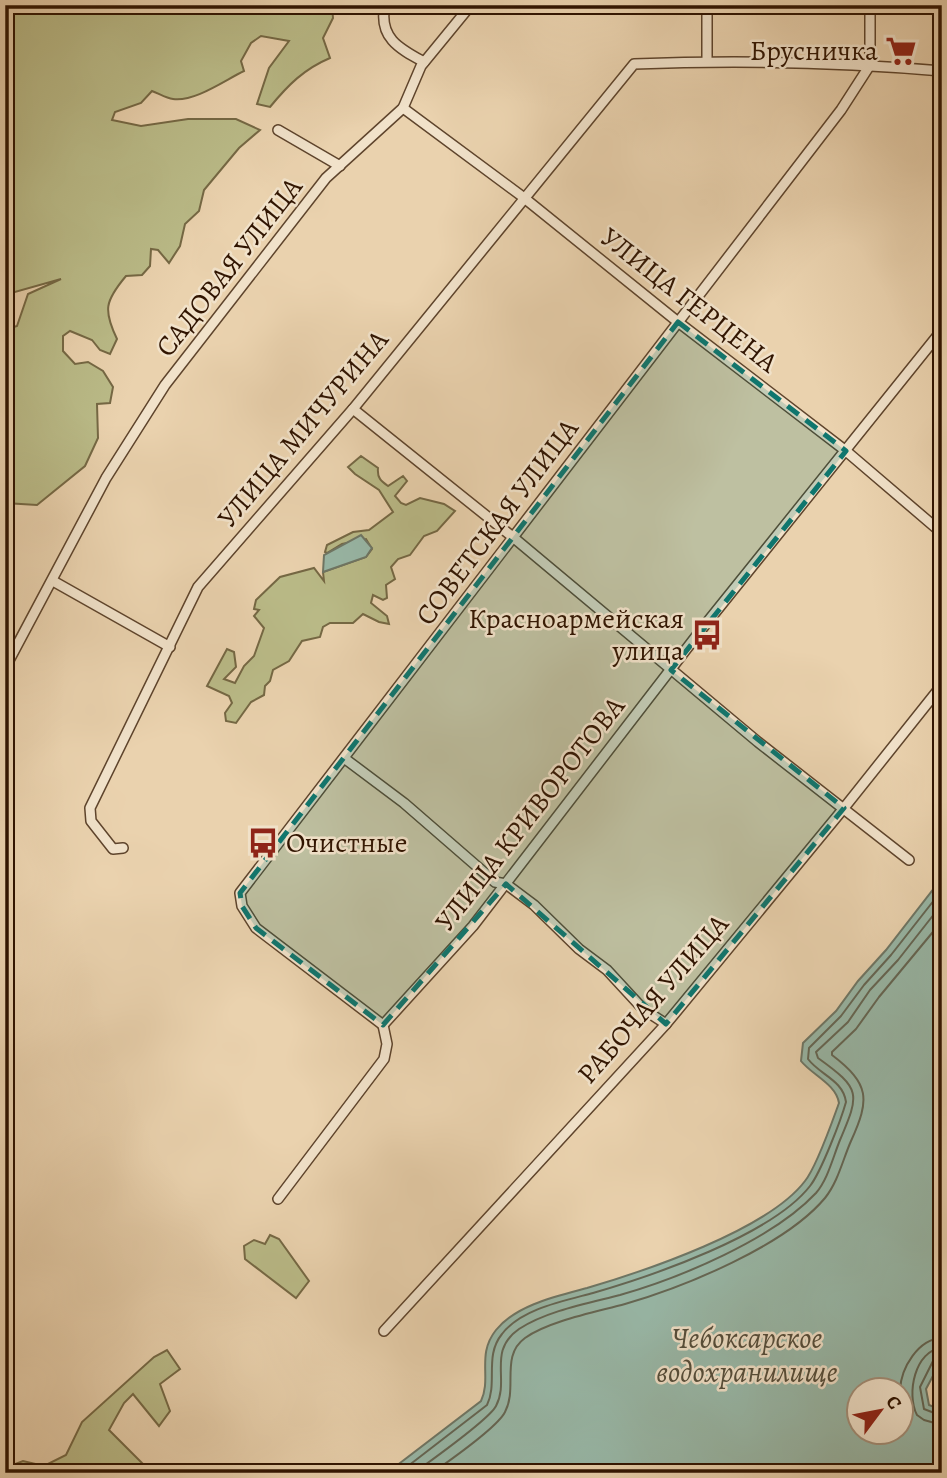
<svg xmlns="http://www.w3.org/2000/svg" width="947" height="1478" viewBox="0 0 947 1478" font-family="Alegreya,serif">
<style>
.green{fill:#babb88;stroke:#756844;stroke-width:2}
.water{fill:#98b8a8;stroke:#6e7665;stroke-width:2;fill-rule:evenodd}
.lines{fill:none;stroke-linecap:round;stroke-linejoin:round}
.shore{stroke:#646654;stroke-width:2}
.minor-casing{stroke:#5e442c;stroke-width:12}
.minor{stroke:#f1e2ca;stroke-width:9}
.marked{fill:#0f766e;fill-opacity:0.2;stroke:#0f766e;stroke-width:5;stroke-dasharray:14 9;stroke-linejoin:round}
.labels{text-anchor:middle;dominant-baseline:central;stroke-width:5;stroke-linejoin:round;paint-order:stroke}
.poi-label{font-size:28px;fill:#301401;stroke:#f1e2ca;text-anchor:end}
.street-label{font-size:28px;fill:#301401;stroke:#f1e2ca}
.water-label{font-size:30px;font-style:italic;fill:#544d3b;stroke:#f1e2ca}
</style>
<rect width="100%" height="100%" fill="#ead2ae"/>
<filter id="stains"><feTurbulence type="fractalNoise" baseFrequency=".00286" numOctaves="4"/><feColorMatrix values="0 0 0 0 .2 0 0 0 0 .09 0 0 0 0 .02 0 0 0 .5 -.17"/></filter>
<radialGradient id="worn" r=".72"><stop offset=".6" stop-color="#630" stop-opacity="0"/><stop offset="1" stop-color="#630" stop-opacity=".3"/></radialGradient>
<!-- green -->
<g class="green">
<path d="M 5,5 L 88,5 L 84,13 L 87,12 L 91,5 L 332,5 L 333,18 L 323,38 L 330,58 C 304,69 288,85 270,107 L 257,104 L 269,68 L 289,41 L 261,36 L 251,43 L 241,61 L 244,71 C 225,80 195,102 173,99 C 166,98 158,93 152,91 L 141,103 L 115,112 L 112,120 L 141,126 L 188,119 L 236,119 L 260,130 L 239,148 L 204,190 L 199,211 L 185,224 L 180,246 L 169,263 L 158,250 L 151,249 L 150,266 L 142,275 L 126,276 C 105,301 103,310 117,339 L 110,354 L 100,350 L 92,340 L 70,331 L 63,336 L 63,351 L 75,364 L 88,362 L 103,371 L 113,387 L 110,403 L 97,404 L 98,438 L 85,466 L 37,505 L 5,503 L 5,330 L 17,326 L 28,294 L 61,279 L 11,293 L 5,305 Z"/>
<path d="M 361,456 L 378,468 C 377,478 381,481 388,486 L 403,476 L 407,481 L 395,496 L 401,503 L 406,505 L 420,498 L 444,504 L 455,511 L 437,531 L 424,536 L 410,555 L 398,559 L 391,567 L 395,579 L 386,585 L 387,598 L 383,600 L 373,595 L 371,603 L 387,616 L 389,624 L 379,622 L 363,614 L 353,623 L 330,623 L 323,627 L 320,637 L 302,641 L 289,661 L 273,670 L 270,681 L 265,686 L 264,695 L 251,702 L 236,723 L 226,721 L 225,713 L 232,703 L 229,696 L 207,686 L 227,649 L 234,652 L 236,667 L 224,679 L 235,683 L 244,666 L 254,656 L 264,628 L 254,616 L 259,610 L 254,609 L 256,600 L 280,577 L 314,568 L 324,581 L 323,572 L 366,557 L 372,549 L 366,539 L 342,544 L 327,553 L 325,552 L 327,545 L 353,532 L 369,530 L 393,512 L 379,490 L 355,474 L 348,467 Z"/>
<polygon points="270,1235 279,1239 309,1281 296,1298 245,1259 244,1246 254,1240 265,1244"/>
<polygon points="167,1350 180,1369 160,1384 170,1411 159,1426 133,1394 124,1403 109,1430 143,1464 126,1466 116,1473 5,1473 5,1468 23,1461 44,1466 66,1455 82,1422 154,1357"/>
</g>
<!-- water -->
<g class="water">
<polygon points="361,535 372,548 366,557 323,572 324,555"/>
<path d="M 942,878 L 942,1359 L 926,1389 L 929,1405 L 942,1410 L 942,1473 L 387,1473 L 481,1401 C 492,1378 476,1355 496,1330 C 516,1305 557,1296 587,1288 C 645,1271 768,1230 805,1181 C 817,1166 832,1122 839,1103 C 836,1084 812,1075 801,1061 L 803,1043 L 836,1011 L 858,981 L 886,950 ZM 860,1390 L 902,1390 L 902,1432 L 860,1432 Z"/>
</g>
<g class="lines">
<!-- shore -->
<g class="shore">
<path d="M 942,1348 C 915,1350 906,1394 917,1415 L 924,1420 L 942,1425"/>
<polyline points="942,1357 933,1361 920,1387 924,1409 942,1416"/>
<path d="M 900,1390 C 901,1368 918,1339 942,1338"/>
<path d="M 399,1473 L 487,1405 C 498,1383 484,1356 502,1334 C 521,1309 563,1301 593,1293 C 652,1276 772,1235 810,1186 C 821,1172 841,1120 846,1102 C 843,1080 820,1075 808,1059 L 809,1048 L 841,1016 L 864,985 L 891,955 L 942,890"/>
<path d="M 414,1473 C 430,1461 489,1420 496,1406 C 510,1380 487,1351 519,1329 C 546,1311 589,1303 620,1295 C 680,1278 773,1239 816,1193 C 828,1179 833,1157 840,1140 C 860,1093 861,1089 818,1058 L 816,1052 L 848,1022 L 870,990 L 898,960 L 942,904"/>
<path d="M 432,1473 C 449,1461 497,1428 505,1412 C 518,1388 500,1356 525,1338 C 549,1321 596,1312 625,1304 C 684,1287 785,1246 825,1198 C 838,1182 843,1159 851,1141 C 870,1099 870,1084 832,1055 L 832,1052 L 856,1029 L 879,997 L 942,921"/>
</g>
<!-- minor casing -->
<g class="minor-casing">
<g id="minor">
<path d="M 385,5 C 378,38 400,49 424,62"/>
<polyline points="707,5 707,61"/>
<polyline points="403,108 523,197 678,322 846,451 942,533"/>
<polyline points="278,130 340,166"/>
<polyline points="353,409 514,538 758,742 909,860"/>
<polyline points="53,581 170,647"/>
<polyline points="5,668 106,478 165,385 326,178 403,108 421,66 471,5"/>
<polyline points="344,758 404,803 495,882 506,884 534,905 579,949 607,970 643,1009 666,1024"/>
<path d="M 123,848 L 113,849 L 91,821 L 90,808 L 198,587 L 353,409 L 634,64 C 736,60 839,62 942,71"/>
<polyline points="383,1025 256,928 242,906 240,893 841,110 870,65 870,5"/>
<polyline points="383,1025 473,926 701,630 942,330"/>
<polyline points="278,1199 384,1059 387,1044 383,1025"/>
<polyline points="384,1331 666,1024 844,808 942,685"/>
</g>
</g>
<!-- minor -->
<use href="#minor" class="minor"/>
</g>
<!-- marked area -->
<path class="marked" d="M 678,322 L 846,451 L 671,670 L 844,808 L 666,1024 L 506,884 L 383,1025 L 256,928 L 242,906 L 240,893 Z"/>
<!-- icons -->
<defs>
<g id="supermarket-bare" transform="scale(2.415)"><path d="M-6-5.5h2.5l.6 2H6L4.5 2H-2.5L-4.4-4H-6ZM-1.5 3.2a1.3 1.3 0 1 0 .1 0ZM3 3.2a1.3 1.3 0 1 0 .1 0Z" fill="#8f2418" stroke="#f1e2ca" stroke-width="2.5" paint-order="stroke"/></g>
<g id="bus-bare" transform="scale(2.415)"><path d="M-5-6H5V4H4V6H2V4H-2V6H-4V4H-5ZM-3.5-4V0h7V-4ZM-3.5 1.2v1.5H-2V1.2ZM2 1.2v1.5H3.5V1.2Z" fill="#8f2418" stroke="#f1e2ca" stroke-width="2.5" paint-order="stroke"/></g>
</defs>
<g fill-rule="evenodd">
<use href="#supermarket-bare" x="901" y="51"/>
<use href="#bus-bare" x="707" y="635"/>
<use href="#bus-bare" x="263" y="843"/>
</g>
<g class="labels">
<!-- poi labels -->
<g class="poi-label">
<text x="878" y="51">Брусничка</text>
<text x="684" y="619">Красноармейская<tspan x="684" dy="32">улица</tspan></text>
<text x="286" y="843" text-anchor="start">Очистные</text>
</g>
<!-- street labels -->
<g class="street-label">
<text transform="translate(229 267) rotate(-52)">САДОВАЯ УЛИЦА</text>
<text transform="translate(689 300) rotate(38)">УЛИЦА ГЕРЦЕНА</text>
<text transform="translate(303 429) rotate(-50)">УЛИЦА МИЧУРИНА</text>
<text transform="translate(497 522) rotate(-53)">СОВЕТСКАЯ УЛИЦА</text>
<text transform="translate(530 814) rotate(-52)">УЛИЦА КРИВОРОТОВА</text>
<text transform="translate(653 999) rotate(-49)">РАБОЧАЯ УЛИЦА</text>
</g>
<!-- water labels -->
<g class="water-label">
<text x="747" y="1338">Чебоксарское<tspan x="747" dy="34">водохранилище</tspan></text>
</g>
</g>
<!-- margin -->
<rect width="947" height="1478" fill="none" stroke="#ead2ae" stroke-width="28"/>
<rect x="7" y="7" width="933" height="1464" fill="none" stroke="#301401" stroke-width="3.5"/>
<rect x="14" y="14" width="919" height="1450" fill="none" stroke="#301401" stroke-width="2"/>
<!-- north arrow -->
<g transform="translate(880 1411) rotate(58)"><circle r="33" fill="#f1e2ca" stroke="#a4907a" stroke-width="2"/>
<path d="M0-5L12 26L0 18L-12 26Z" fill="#8f2418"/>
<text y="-10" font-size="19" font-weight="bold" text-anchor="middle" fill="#301401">С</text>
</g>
<rect width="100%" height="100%" filter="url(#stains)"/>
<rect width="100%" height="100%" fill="url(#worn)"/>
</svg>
